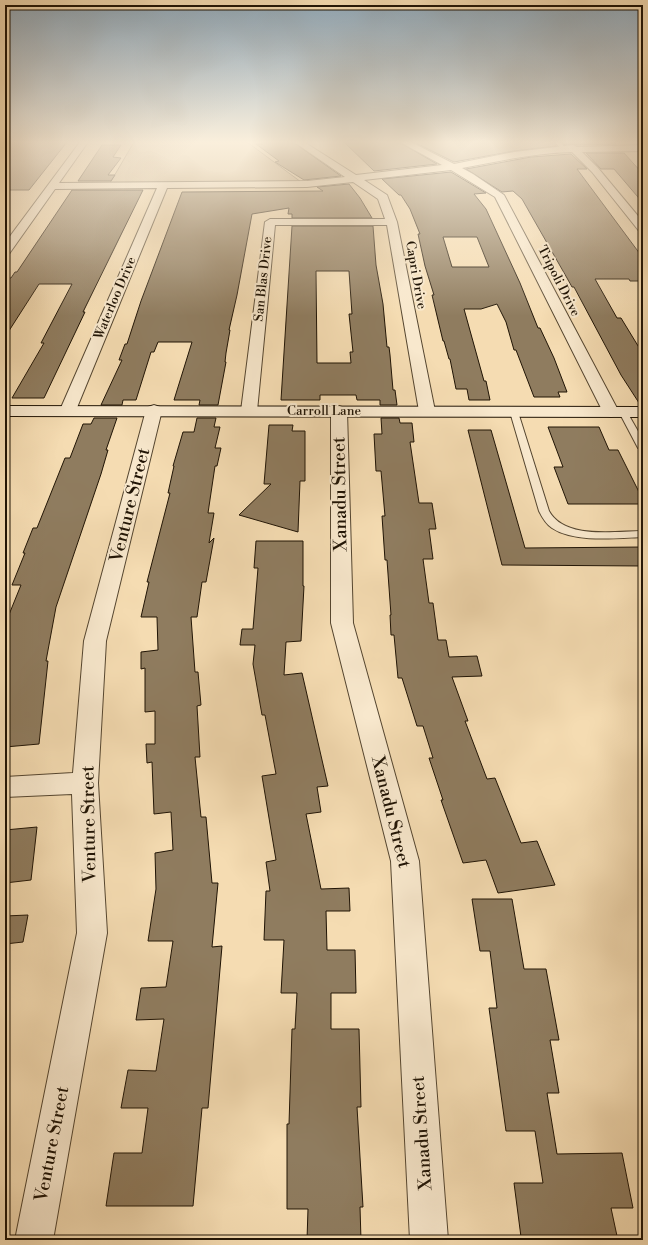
<svg xmlns="http://www.w3.org/2000/svg" width="648" height="1245" viewBox="0 0 648 1245" font-family="'Libre Bodoni',serif">
<style>
.green{fill:#d1ba95;stroke:#78674d}
.building{fill:#8f7c5f;stroke:#201405;fill-rule:evenodd}
.lines{fill:none;stroke-linecap:round;stroke-linejoin:round}
.lane-casing{stroke:#554630;stroke-width:2}
.street-casing{stroke:#554630;stroke-width:2}
.secondary-casing{stroke:#201405;stroke-width:2}
.lane{fill:#f8e8cd;fill-rule:evenodd}
.street{fill:#f8e8cd;fill-rule:evenodd}
.secondary{fill:#f8e8cd;fill-rule:evenodd}
.labels{text-anchor:middle;dominant-baseline:central;stroke-width:4;stroke-linejoin:round;paint-order:stroke}
.far-street-label{font-size:13px;fill:#201405;stroke:#f8e8cd}
.near-street-label{font-size:18px;fill:#201405;stroke:#f8e8cd}
</style>
<rect width="100%" height="100%" fill="#f5dcb2"/>
<filter id="stains"><feTurbulence type="fractalNoise" baseFrequency=".005" numOctaves="4"/><feColorMatrix values="0 0 0 0 .2 0 0 0 0 .09 0 0 0 0 .02 0 0 0 .5 -.17"/></filter>
<radialGradient id="worn" r=".72"><stop offset=".6" stop-color="#630" stop-opacity="0"/><stop offset="1" stop-color="#630" stop-opacity=".3"/></radialGradient>
<!-- green -->
<polygon class="green" points="134,142 247,142 301,182 110,183"/>
<!-- building -->
<g class="building">
<polygon points="5,142 67,142 29,190 5,190"/>
<polygon points="261,142 293,142 341,176 304,180 275,162 279,161 256,144 263,144"/>
<polygon points="344,142 399,142 437,164 374,171"/>
<polygon points="414,142 554,142 556,146 514,151 454,162"/>
<polygon points="562,142 614,142 616,144 577,145 573,144 564,145"/>
<polygon points="102,145 121,145 113,157 121,158 108,175 115,175 111,181 78,181"/>
<polygon points="586,153 624,153 643,174 643,203 614,169 601,169"/>
<polygon points="571,154 587,169 577,169 643,258 643,281 630,281 629,279 595,279 617,318 621,318 643,354 643,406 641,406 621,375 574,287 572,287 567,278 522,199 513,191 502,192 466,169 531,157"/>
<path d="M 451,172 L 486,193 L 474,194 L 486,209 L 520,283 L 538,328 L 540,328 L 554,358 L 567,392 L 558,392 L 560,397 L 534,397 L 516,350 L 514,350 L 506,322 L 497,304 L 481,309 L 464,309 L 484,381 L 486,381 L 490,400 L 469,400 L 467,389 L 456,389 L 450,359 L 449,359 L 444,341 L 443,341 L 432,295 L 434,295 L 425,266 L 418,234 L 420,234 L 410,209 L 401,195 L 399,195 L 382,179 ZM 443,237 L 477,237 L 489,267 L 452,267 Z"/>
<polygon points="349,184 360,198 372,218 292,218 292,214 288,214 289,208 252,214 237,295 229,330 230,330 226,353 225,362 226,362 218,405 199,405 200,400 174,400 192,342 158,342 154,352 151,352 136,400 123,400 122,405 101,405 122,360 119,360 125,344 127,344 141,301 182,192 323,191 317,187"/>
<polygon points="72,190 143,190 83,312 85,312 44,398 12,398 44,343 41,343 72,284 39,284 5,337 5,278 11,278 15,272 17,272"/>
<path d="M 292,226 L 373,226 L 376,265 L 383,304 L 387,347 L 389,347 L 390,355 L 393,390 L 395,390 L 397,405 L 380,405 L 380,400 L 357,400 L 356,395 L 320,395 L 320,400 L 281,400 ZM 316,271 L 349,271 L 352,314 L 349,314 L 353,352 L 350,352 L 351,363 L 317,363 Z"/>
<polygon points="94,418 117,418 106,450 108,450 101,474 56,607 46,661 48,661 39,744 5,747 5,723 8,703 5,703 5,639 9,622 6,622 21,585 12,585 25,553 23,553 33,528 37,528 65,458 70,458 83,424 91,424"/>
<polygon points="197,418 216,418 214,427 220,427 215,448 221,448 217,466 215,466 208,513 214,513 209,543 214,538 206,582 202,582 197,617 191,617 195,672 198,672 201,705 197,706 200,757 195,757 201,817 206,817 212,883 218,883 212,947 222,946 208,1108 202,1108 193,1206 106,1206 114,1153 142,1153 148,1108 121,1108 128,1070 156,1071 164,1019 136,1020 141,988 166,987 173,941 148,941 156,889 155,853 173,850 171,812 154,814 152,762 147,763 146,744 155,744 155,711 145,712 145,668 141,669 141,652 158,650 157,617 141,617 149,582 147,582 170,493 168,493 174,466 173,466 183,432 194,432"/>
<polygon points="381,418 399,418 400,423 412,423 414,442 410,442 419,503 432,503 436,529 429,529 433,559 423,559 429,603 433,603 438,640 446,640 449,657 477,656 482,676 452,677 468,721 465,721 487,779 495,778 521,843 537,841 555,885 498,893 486,860 463,863 441,800 443,800 429,758 433,758 423,726 417,726 402,678 398,678 394,635 391,635 390,615 391,615 387,560 385,560 382,516 385,516 381,471 376,471 374,434 382,434"/>
<polygon points="269,425 293,425 292,431 305,431 305,481 300,481 298,532 239,515 271,484 264,484"/>
<polygon points="548,427 599,427 609,450 618,450 643,500 643,504 568,504 554,467 563,467"/>
<polygon points="468,430 491,430 525,548 643,547 643,566 502,565"/>
<polygon points="256,541 303,541 303,586 304,586 301,641 286,642 284,675 302,673 328,786 317,787 321,812 306,814 321,889 349,888 350,911 326,911 327,950 355,950 356,993 331,993 331,1029 359,1029 361,1107 357,1107 363,1207 360,1207 361,1240 307,1240 308,1209 287,1209 287,1124 289,1124 292,1029 295,1029 297,993 281,993 284,940 264,940 266,891 270,891 266,862 276,860 262,776 276,774 265,715 262,715 253,664 255,645 240,645 242,629 253,629 258,568 254,568"/>
<polygon points="37,827 31,880 5,883 5,830"/>
<polygon points="472,899 512,899 524,969 546,969 559,1040 550,1040 559,1093 547,1093 557,1154 622,1153 633,1208 611,1208 617,1236 521,1237 514,1183 543,1183 535,1131 506,1131 489,1008 497,1008 490,951 480,951"/>
<polygon points="28,915 23,942 5,944 5,916"/>
</g>
<g class="lines">
<!-- lane casing -->
<g class="lane-casing">
<g id="lane">
<polygon points="555,142 560,142 566,149 562,150"/>
<path d="M 514,409 L 518,412 L 549,511 C 565,540 615,531 643,531 L 643,537 C 617,538 574,543 552,528 C 546,524 542,517 539,511 L 510,412 Z"/>
<polygon points="623,409 627,412 643,440 643,451 638,448 619,412"/>
</g>
</g>
<!-- street casing -->
<g class="street-casing">
<g id="street">
<path d="M 80,142 L 88,142 L 59,183 L 307,181 L 345,177 L 294,142 L 304,142 L 356,175 L 442,165 L 400,142 L 411,142 L 454,164 L 514,152 L 573,145 L 577,147 L 643,145 L 643,151 L 582,152 L 598,168 L 643,222 L 643,232 L 639,231 L 592,172 L 572,152 C 535,153 499,161 462,168 L 473,174 L 504,195 L 619,412 L 617,415 L 611,417 L 605,415 L 603,412 L 495,197 L 451,170 L 364,180 L 387,195 L 397,222 L 435,411 L 433,414 L 427,416 L 421,414 L 419,411 L 387,225 L 275,225 L 257,411 L 255,414 L 249,416 L 243,414 L 241,411 L 265,222 L 270,219 L 385,219 L 378,199 L 353,182 L 307,187 L 167,188 L 76,410 L 74,413 L 68,415 L 62,413 L 60,410 L 157,188 L 55,189 L 9,254 L 5,255 L 5,243 Z"/>
<polygon points="154,405 160,407 162,410 106,641 98,783 107,933 53,1240 15,1240 77,933 72,794 5,797 5,777 73,773 84,641 146,410 148,407"/>
<polygon points="339,406 345,408 347,411 353,623 419,861 448,1240 410,1240 391,861 331,623 331,411 333,408"/>
</g>
</g>
<!-- secondary casing -->
<g class="secondary-casing">
<g id="secondary">
<polygon points="636,142 643,142 643,148 640,147"/>
<polygon points="5,406 643,407 643,417 5,416"/>
</g>
</g>
<!-- lane -->
<use href="#lane" class="lane"/>
<!-- street -->
<use href="#street" class="street"/>
<!-- secondary -->
<use href="#secondary" class="secondary"/>
</g>
<!-- sky -->
<linearGradient id="sky" x2="0" y2="1"><stop stop-color="#90a9bb"/><stop offset="0.45" stop-color="#faefdc"/><stop offset="1" stop-color="#faefdc" stop-opacity="0"/></linearGradient>
<rect width="648" height="316" fill="url(#sky)"/>
<g class="labels">
<!-- far-street labels -->
<g class="far-street-label">
<text transform="translate(416 275) rotate(80)">Capri Drive</text>
<text transform="translate(263 279) rotate(-84)">San Blas Drive</text>
<text transform="translate(559 281) rotate(63)">Tripoli Drive</text>
<text transform="translate(115 298) rotate(-67)">Waterloo Drive</text>
<text x="324" y="411">Carroll Lane</text>
</g>
<!-- near-street labels -->
<g class="near-street-label">
<text transform="translate(340 494) rotate(-91)">Xanadu Street</text>
<text transform="translate(130 505) rotate(-76)">Venture Street</text>
<text transform="translate(391 812) rotate(76)">Xanadu Street</text>
<text transform="translate(89 824) rotate(-91)">Venture Street</text>
<text transform="translate(422 1133) rotate(-94)">Xanadu Street</text>
<text transform="translate(52 1144) rotate(-79)">Venture Street</text>
</g>
</g>
<!-- margin -->
<rect width="648" height="1245" fill="none" stroke="#f5dcb2" stroke-width="20"/>
<rect x="6" y="6" width="636" height="1233" fill="none" stroke="#201405" stroke-width="2"/>
<rect x="10" y="10" width="628" height="1225" fill="none" stroke="#201405"/>
<rect width="100%" height="100%" filter="url(#stains)"/>
<rect width="100%" height="100%" fill="url(#worn)"/>
</svg>
